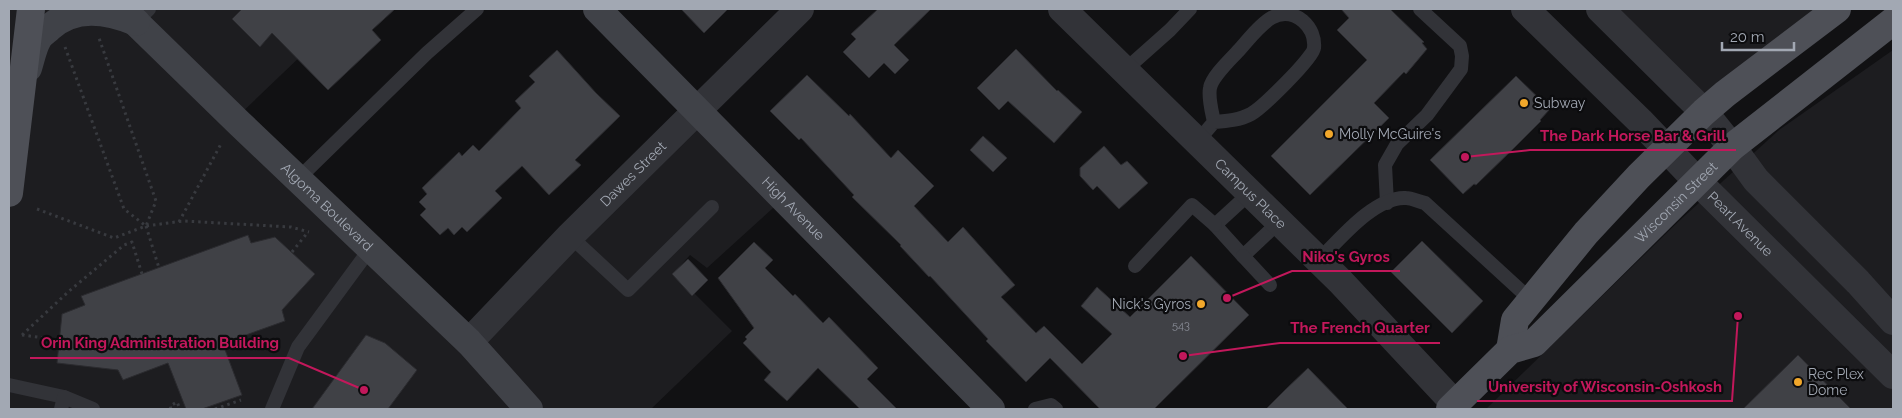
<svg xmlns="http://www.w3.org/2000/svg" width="1902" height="418" viewBox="0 0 1902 418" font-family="Raleway,sans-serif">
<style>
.built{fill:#1d1d20}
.building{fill:#404146;stroke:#2b2b2f}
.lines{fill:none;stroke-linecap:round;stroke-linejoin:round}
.path{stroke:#383a3f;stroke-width:3;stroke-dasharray:2.5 4;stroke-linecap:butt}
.service{stroke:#323338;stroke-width:14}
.minor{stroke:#323338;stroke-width:28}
.tertiary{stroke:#323338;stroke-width:28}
.secondary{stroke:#404248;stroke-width:28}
.primary{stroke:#4e5057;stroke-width:28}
.poi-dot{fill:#f1a72b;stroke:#0c0c0e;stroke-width:2}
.labels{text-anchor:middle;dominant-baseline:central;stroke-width:4.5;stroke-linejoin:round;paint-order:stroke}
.number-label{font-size:11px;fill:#8a8e98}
.poi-label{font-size:14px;fill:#a2a8b3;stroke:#0c0c0e;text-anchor:start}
.street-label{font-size:14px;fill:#a2a8b3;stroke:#0c0c0e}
.leader{fill:none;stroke:#c2185b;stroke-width:2}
.callout-dot{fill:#c2185b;stroke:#0c0c0e;stroke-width:2}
.callout-label{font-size:15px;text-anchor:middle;font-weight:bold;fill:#c2185b;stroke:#0c0c0e;stroke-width:4.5;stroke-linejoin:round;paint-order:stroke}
</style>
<rect width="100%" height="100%" fill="#111113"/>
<!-- built -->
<g class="built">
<polygon points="9,9 350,9 235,119 469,342 696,111 783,199 707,268 690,255 674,273 732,331 651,409 9,409"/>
<polygon points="1600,9 1837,9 1704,112"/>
<polygon points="1893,50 1893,409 1486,409 1678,222 1779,130"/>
</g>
<!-- building -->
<g class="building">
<polygon points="242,9 395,9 372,30 381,40 328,90 272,33 260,47 232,19"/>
<polygon points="681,9 728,9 704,33"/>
<polygon points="878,9 931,9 894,45 909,60 895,74 884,63 869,78 843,52 856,39 851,34"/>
<polygon points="1341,9 1390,9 1424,42 1422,43 1427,49 1406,74 1404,72 1374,103 1389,118 1310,195 1271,156 1367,60 1337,30 1349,18"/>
<polygon points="1016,49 1057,91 1058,90 1082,112 1054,143 1008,101 999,110 977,88"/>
<polygon points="557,50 596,93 620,116 575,160 581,165 549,195 522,166 495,191 502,198 467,232 462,227 454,235 448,228 440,235 420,215 426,209 419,202 427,194 422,188 459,152 462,156 473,145 479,151 521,108 515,101 535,82 529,76"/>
<polygon points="807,75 849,116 850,114 891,158 898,150 934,186 914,206 948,242 963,227 1015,285 1001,297 1036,333 1044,326 1082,364 1112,334 1081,306 1097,287 1130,317 1191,256 1249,315 1154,409 1100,409 1050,358 1026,382 986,341 988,339 930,276 929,277 900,246 901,245 852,197 854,195 801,138 799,140 770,111"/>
<polygon points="1516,76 1550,109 1540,120 1541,121 1514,148 1476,185 1474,184 1463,194 1430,160"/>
<polygon points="983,136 1007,158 993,172 970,150"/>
<polygon points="1104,146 1121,165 1127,161 1148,183 1119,209 1097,186 1093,190 1080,176 1080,168"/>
<polygon points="248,235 251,243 275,237 315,274 282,310 285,321 232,340 234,343 224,347 242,395 202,409 186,409 168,363 123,380 118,370 57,363 62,314 85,305 81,296"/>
<polygon points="1422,241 1483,301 1452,333 1391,272"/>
<polygon points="754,242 773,260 765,268 793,296 795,294 823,323 829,317 878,368 867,379 897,409 860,409 818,368 787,401 764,380 771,372 743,343 747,339 745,337 754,328 718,278"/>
<polygon points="688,259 708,280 692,296 672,274"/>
<polygon points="366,335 385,343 417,370 388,409 312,409"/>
<polygon points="1798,355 1851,409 1743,409"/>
<polygon points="1308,368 1348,409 1266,409 1286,389"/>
</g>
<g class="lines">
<!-- path -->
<g class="path">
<polyline points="65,47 124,209 146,226 156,201 99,38"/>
<polyline points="37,209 114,238 146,226 183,221 291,227 309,232"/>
<polyline points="179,222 222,142"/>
<polyline points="146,226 159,268"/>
<polyline points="292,252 308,232"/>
<polyline points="22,335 68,292 124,245 132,242 142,274"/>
<polyline points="22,335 60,340"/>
<polyline points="171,409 170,406 177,402 180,409"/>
<polyline points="215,409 241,400"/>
</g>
<!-- service -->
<g class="service">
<polyline points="136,22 149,9"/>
<polyline points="1125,70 1170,30 1190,9"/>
<path d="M 1197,142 L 1214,122 C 1227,121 1240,120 1251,114 C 1262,108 1313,58 1314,48 C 1315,38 1311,28 1303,21 C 1277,0 1257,30 1240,49 C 1232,58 1212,76 1210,88 C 1208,98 1212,112 1214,122"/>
<polyline points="298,179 427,53 477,9"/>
<polyline points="1250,193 1215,225 1243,256 1279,222"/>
<polyline points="1387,203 1385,165 1397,144 1427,115 1461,69 1462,56 1460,46 1420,9"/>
<polyline points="570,236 628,290 712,207"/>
<polyline points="1243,256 1270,285"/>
<path d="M 1319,260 C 1339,240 1375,196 1406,198 C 1412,198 1419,202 1425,203 L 1531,300"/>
<polyline points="1135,266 1192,205 1215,225"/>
<polyline points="9,385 64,397"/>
<polyline points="61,409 64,397 93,409"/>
<polyline points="272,409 298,347 370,249"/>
<polyline points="1035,409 1051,405 1056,409"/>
</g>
<!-- minor -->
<g class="minor">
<path id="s1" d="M 1062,9 L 1340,281 L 1455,404"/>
<polyline points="1732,147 1756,180 1858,282 1893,321"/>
<path id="s2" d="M 1697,181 L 1893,375"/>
<path id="s3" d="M 469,342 L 570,236 L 800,9"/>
</g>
<!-- tertiary -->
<g class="tertiary">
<polyline points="1525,9 1640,121 1697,181"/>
<polyline points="1600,9 1704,112 1732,147"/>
</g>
<!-- secondary -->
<g class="secondary">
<path id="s4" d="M 122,9 L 239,123 L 469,342 L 529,409"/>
<path id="s5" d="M 597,9 L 991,409"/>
<path d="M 28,68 C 31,59 33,47 38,39 C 40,35 46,31 49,28 C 75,5 106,10 136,22"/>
</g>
<!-- primary -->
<g class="primary">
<polyline points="9,193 31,9"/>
<polyline points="1510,350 1515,320 1586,233 1639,176 1704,112 1725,94 1837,9"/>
<path id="s6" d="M 1450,409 L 1510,350 L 1534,343 L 1732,147 L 1893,21"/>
</g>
</g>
<!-- markers -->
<g class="poi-dot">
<circle cx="1524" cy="103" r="5"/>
<circle cx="1329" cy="134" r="5"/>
<circle cx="1201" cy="304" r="5"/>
<circle cx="1798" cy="382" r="5"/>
</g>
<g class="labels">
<!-- number labels -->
<g class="number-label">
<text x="1181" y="325">543</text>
</g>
<!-- poi labels -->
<g class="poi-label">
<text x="1534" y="103">Subway</text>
<text x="1339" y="134">Molly McGuire's</text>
<text x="1191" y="304" text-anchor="end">Nick's Gyros</text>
<text x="1808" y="374">Rec Plex<tspan x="1808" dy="16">Dome</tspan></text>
</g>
<!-- street labels -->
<g class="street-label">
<text stroke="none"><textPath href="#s3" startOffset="235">Dawes Street</textPath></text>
<text stroke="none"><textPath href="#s1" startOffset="264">Campus Place</textPath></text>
<text stroke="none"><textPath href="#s6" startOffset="309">Wisconsin Street</textPath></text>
<text stroke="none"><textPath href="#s4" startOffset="285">Algoma Boulevard</textPath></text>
<text stroke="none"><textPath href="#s5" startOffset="280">High Avenue</textPath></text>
<text stroke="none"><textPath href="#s2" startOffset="61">Pearl Avenue</textPath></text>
</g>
</g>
<!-- callouts -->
<path class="leader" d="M1465 157L1530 150H1736M1227 298L1292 271H1400M1183 356L1280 343H1440M364 390L289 358H30M1738 316L1732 401H1477"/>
<g class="callout-dot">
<circle cx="1465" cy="157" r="5"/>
<circle cx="1227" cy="298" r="5"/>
<circle cx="1183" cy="356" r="5"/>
<circle cx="364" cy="390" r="5"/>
<circle cx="1738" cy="316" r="5"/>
</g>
<g class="callout-label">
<text x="1633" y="141">The Dark Horse Bar &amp; Grill</text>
<text x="1346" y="262">Niko's Gyros</text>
<text x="1360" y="333">The French Quarter</text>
<text x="160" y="348">Orin King Administration Building</text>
<text x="1605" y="392">University of Wisconsin-Oshkosh</text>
</g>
<!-- border -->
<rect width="1902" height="418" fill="none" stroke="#a2a8b3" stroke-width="20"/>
<!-- scale -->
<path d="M1722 42v8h72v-8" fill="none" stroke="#a2a8b3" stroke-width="2.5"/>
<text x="1730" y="42" font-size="15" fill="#a2a8b3" stroke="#0c0c0e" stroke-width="4" paint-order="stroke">20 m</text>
</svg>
